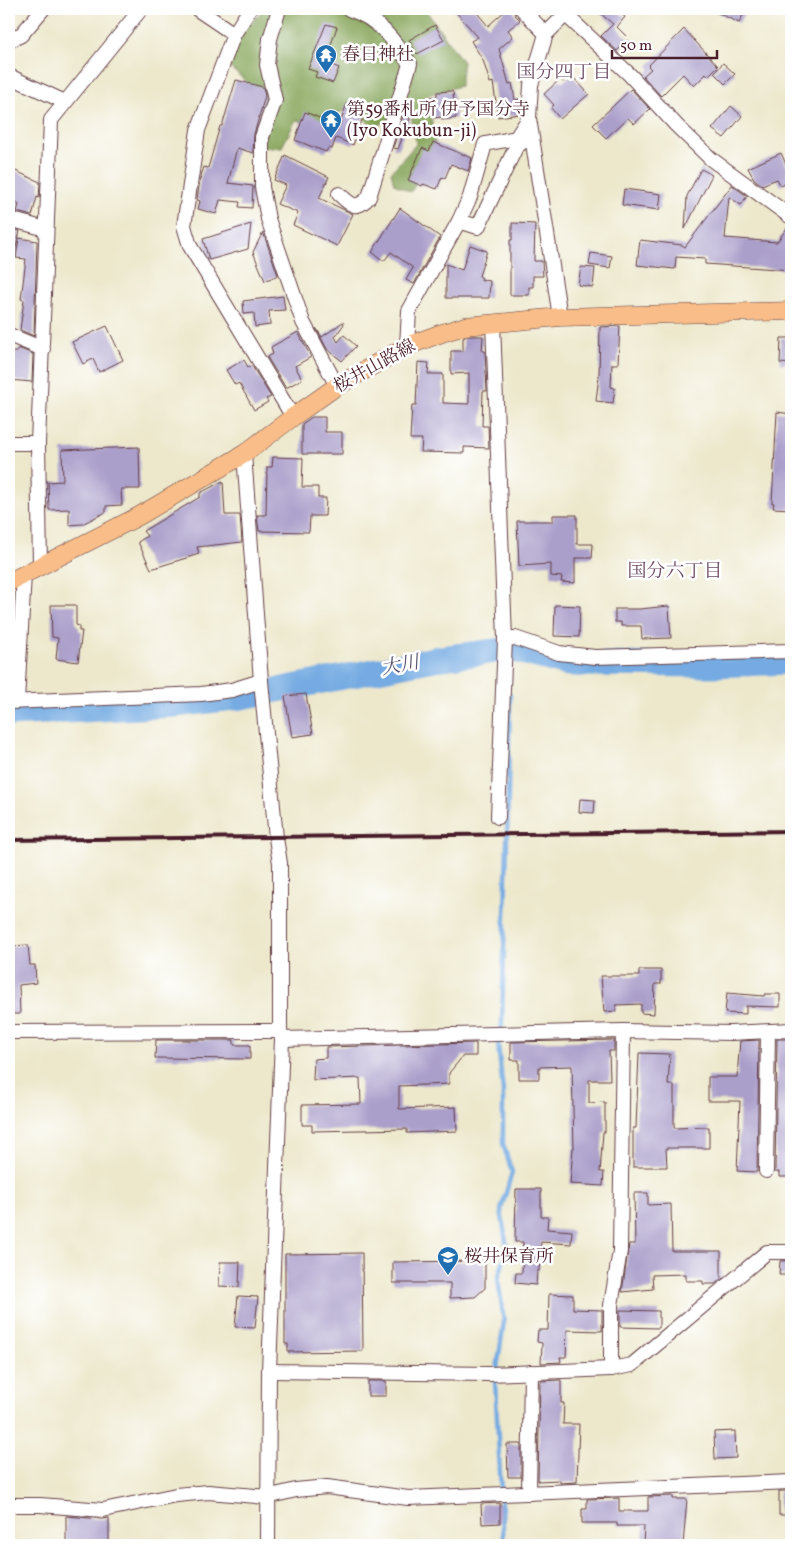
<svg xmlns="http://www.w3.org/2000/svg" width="800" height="1554" viewBox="0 0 800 1554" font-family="Vollkorn,'Noto Serif JP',serif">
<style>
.forest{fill:#85a458;stroke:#686242}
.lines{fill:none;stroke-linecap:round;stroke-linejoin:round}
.stream{stroke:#74abe2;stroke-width:4.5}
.river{stroke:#74abe2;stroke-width:25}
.building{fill:#aa9fca}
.minor-casing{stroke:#623d43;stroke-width:16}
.major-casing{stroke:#623d43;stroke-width:19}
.minor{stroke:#fff;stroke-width:14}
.major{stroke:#f8bd88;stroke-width:18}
.rail{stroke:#4a1f2b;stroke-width:4}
.labels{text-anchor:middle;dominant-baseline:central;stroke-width:5;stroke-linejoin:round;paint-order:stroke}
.poi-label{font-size:18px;fill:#4a1f2b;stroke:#fff;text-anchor:start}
.street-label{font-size:18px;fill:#4a1f2b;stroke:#fff}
.neighbourhood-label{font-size:19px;fill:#6c4c63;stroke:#fff}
.water-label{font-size:19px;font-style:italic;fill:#5b5774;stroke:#fff}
</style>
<rect width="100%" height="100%" fill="#fff"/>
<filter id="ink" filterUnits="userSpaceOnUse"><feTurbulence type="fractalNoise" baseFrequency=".02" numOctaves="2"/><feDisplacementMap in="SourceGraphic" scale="10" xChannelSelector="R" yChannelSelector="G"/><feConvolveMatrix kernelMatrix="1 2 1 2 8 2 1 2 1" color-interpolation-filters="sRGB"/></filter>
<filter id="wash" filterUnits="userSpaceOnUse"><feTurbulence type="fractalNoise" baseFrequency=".0096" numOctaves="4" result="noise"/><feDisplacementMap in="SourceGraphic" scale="20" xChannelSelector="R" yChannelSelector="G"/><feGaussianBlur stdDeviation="1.12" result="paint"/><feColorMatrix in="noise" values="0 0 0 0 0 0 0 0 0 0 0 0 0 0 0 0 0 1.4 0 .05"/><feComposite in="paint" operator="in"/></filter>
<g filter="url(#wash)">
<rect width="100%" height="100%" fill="#ede8cc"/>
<!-- forest -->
<polygon class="forest" points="264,9 425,9 463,62 460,86 428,95 436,149 411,192 394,184 391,172 416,144 411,116 402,109 393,118 372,128 356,106 332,116 326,129 296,120 282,147 250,147 262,95 227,65 240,34"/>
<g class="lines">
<!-- stream -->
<polyline class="stream" points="504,1545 495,1382 504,1322 498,1279 507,1249 501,1210 512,1172 503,1144 503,1091 498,1044 502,1024 507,843 510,695"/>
<!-- river -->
<polyline class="river" points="9,714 175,705 242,697 434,659 510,649 567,664 714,665 791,662"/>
</g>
<g id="blocks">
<!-- building -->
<g class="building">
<polygon points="453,9 474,9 488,26 507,9 513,9 515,15 520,20 508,30 513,37 499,49 509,84 512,83 515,100 519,99 520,114 498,117 493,82 490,83 483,60 471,41 478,37"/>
<polygon points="595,9 615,9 625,17 617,27 629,39 617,51 601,36 613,24"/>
<polygon points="710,9 746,9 739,23"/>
<polygon points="326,24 337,27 325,62 339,68 333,83 315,77 317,72 308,69"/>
<polygon points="435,25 444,40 417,54 409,40"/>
<polygon points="684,29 718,66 708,76 706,74 694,86 683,74 661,96 643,76 651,69 648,66"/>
<polygon points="723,63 735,74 725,84 714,73"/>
<polygon points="571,75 589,94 560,119 551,108 554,105 544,94 560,79 563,82"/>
<polygon points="236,80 263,87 265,96 254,134 253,153 237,148 228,183 253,186 252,208 239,207 240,202 220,200 216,214 198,209 200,201 197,200 200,179 204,167 208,168 220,126 222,126"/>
<polygon points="631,89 650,109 634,124 628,118 606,138 593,125"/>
<polygon points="451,91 453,92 456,118 442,120 443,117 433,118 431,97 437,96 437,92"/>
<polygon points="347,103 366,109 353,145 336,138 332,149 328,148 326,152 295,140 305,112 339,126"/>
<polygon points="731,106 742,116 724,138 712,129"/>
<polygon points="403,116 410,118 406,129 403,129 405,130 398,149 393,148"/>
<polygon points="433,142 472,158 468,171 451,164 445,178 442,177 437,189 423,184 422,186 408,180 422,148 429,151"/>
<polygon points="781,153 791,175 791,181 781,186 777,179 762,185 754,179 748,168"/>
<polygon points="285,155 329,177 319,198 353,214 337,246 293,225 298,213 277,204 286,185 274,180"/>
<polygon points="9,168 40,182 39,198 37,197 32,216 17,212 19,204 9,199"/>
<polygon points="701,169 712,175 685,229 687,196"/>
<polygon points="732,185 747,196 741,205 729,197 725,238 777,242 789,225 791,226 791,270 705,264 705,259 676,257 675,269 637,265 640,240 682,245 685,247"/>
<polygon points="624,189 661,194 659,210 622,205"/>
<polygon points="400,208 440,237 414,284 406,280 413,268 391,252 384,261 372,252"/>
<polygon points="512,223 535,224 534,261 542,261 543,276 533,276 533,287 529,287 529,295 510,295 510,240 512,240"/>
<polygon points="251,224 248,249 209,260 203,239"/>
<polygon points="9,228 20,231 13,259 9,258"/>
<polygon points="263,232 278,275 265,281 253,252"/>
<polygon points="19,238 37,241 34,336 20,330 24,300 21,299 26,259 16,258"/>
<polygon points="470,245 487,251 479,276 482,278 481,280 490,281 489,298 446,298 446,264 462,270"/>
<polygon points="591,253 612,256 610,268 589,265"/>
<polygon points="581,267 595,268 593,287 578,285"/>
<polygon points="283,296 285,310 269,311 270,325 255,327 254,313 244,314 243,301"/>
<polygon points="343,322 344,324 335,337 338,342 344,335 356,346 342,361 327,349 316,328 322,337"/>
<polygon points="107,326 123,360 99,372 93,359 83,364 72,342"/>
<polygon points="620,326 618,364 612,364 611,387 615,388 613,403 596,401 599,375 600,327"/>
<polygon points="298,332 311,357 295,366 302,379 286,388 267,357 273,354 271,347"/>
<polygon points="467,336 483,336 482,351 485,351 487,391 483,391 482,426 488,426 489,448 464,447 464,453 421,452 422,439 410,439 412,405 416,405 418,362 429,363 428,374 443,374 443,403 469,404 469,373 451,374 451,351 463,351 463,338"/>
<polygon points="781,338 791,338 791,364 780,363"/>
<polygon points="18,348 33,354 32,382 9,380 10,352 17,352"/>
<polygon points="244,360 248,367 252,366 271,397 266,399 268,402 254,410 239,383 235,385 226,370"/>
<polygon points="777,412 791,414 791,509 773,508 774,503 772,503"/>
<polygon points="312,417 325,417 325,432 342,432 342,454 302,454 302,424"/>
<polygon points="139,447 140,489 121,489 122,505 106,506 106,512 82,524 69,525 69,509 49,510 48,482 63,481 62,450"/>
<polygon points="273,457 303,458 302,487 318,487 318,498 326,498 325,516 310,516 309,532 259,531 257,515 266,515 267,467 272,467"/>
<polygon points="223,481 225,515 240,515 242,542 197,547 199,554 151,569 138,542 147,536 143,531 200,497 200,493"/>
<polygon points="553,515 577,515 577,544 593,544 592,558 575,558 575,583 561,582 562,577 551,576 551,564 519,566 517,521 553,521"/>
<polygon points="51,605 76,605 76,625 79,626 79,631 82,631 78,662 56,659 58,638 52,637"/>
<polygon points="555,605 580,606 579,637 554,636"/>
<polygon points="669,606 671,638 642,639 641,626 621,626 621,622 615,622 615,609 640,609"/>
<polygon points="306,694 313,734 292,737 285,696"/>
<polygon points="580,799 595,800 594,813 579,812"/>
<polygon points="28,945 30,965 35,965 36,983 19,985 20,1014 9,1014 9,946"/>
<polygon points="639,970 661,970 661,984 655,984 654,1014 641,1013 641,1004 616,1005 616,1011 604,1012 601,976 639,976"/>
<polygon points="727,993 764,996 765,994 780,994 780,1007 746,1006 746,1014 725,1013"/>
<polygon points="777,1039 791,1039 791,1177 779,1177 779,1172 775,1172"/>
<polygon points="156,1040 234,1040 234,1045 250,1045 250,1059 155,1058"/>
<polygon points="614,1040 614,1051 609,1051 610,1080 589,1080 589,1103 605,1102 605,1132 603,1132 600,1172 604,1172 603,1186 570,1184 573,1148 574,1148 572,1066 539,1067 539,1079 519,1079 519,1060 511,1060 511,1042"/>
<polygon points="759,1040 757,1172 737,1171 740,1101 708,1101 708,1077 737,1077 740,1041"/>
<polygon points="476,1043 476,1056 463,1056 449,1073 449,1084 399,1086 399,1109 456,1107 457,1131 407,1133 407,1129 312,1131 312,1125 302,1125 302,1105 361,1104 360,1078 313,1080 314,1059 326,1058 326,1047"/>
<polygon points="639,1053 670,1054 668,1085 674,1085 674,1128 709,1127 709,1148 666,1148 667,1167 633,1167 633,1128 636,1128"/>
<polygon points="516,1189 541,1189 541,1217 548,1217 547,1229 572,1231 571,1244 541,1242 539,1271 537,1271 536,1285 515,1283 516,1273 522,1273 523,1242 515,1242"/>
<polygon points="634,1193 648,1193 648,1205 671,1204 672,1251 721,1251 721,1279 715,1284 703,1284 703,1281 686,1281 686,1274 652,1275 653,1289 622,1292 629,1244 635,1244"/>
<polygon points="362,1253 363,1351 288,1352 288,1344 285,1344 285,1254"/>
<polygon points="485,1261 485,1288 475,1297 450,1298 450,1283 393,1283 393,1262"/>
<polygon points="780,1261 791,1261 791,1275 779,1275"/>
<polygon points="220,1262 240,1262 239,1287 219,1286"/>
<polygon points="549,1294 573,1295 573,1309 602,1310 602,1331 567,1330 566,1357 560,1357 561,1362 541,1363 542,1343 537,1342 538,1330 548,1330"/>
<polygon points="238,1296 258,1297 255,1328 235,1327"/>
<polygon points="620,1310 659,1311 659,1328 620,1327"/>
<polygon points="561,1380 561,1403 564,1403 563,1424 579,1424 577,1482 560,1483 560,1480 538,1481 540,1381"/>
<rect x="368" y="1381" width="18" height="15"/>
<polygon points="735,1431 736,1458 715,1459 714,1432"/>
<polygon points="507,1444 521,1444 521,1477 508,1477"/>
<rect x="779" y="1491" width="12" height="24"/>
<polygon points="673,1496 673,1499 687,1499 683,1545 643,1545 644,1526 617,1526 617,1523 582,1523 582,1509 587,1509 587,1499 619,1498 619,1511 648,1511 648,1497"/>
<polygon points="500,1503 500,1523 482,1524 481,1504"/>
<polygon points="66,1516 102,1519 109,1518 109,1545 66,1545"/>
</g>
</g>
</g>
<g filter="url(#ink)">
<use href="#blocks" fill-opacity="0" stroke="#623d43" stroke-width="1"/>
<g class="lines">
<!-- minor casing -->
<g class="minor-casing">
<g id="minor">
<polyline points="197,9 234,34"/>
<polyline points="250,9 234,34 198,130 184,226 190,246 293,417"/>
<polyline points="279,9 270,39 267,65 275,100 262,137 262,187 268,219 303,322 337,386"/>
<polyline points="522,9 546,34"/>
<polyline points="566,15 630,75 676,125 711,159 791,217"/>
<polyline points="9,41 21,35 43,9"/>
<polyline points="9,76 65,102"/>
<path d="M 339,194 C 351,205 356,211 369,197 L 410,64 C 394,40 378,18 349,9"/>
<polyline points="9,219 46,229"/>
<polyline points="459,221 478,227 516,147 528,138"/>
<polyline points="560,317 529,118 531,85 546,34 571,9"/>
<polyline points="493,323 505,639 498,817"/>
<polyline points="9,335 43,349"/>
<polyline points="407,346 409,311 459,221 470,197 485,144 516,138 529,118"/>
<polyline points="9,443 38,443"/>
<polyline points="244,454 261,681 276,838 280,863 280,1031 282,1039 269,1371 268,1545"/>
<polyline points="40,566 38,443 51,120 141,9"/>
<polyline points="505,639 515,638 559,653 595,657 791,651"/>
<polyline points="17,701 24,574"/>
<polyline points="9,702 201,694 232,690 261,681"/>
<polyline points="9,1032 280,1031"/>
<polyline points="282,1039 623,1031 731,1033 791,1030"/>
<polyline points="766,1171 768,1032"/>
<polyline points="611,1369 611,1305 620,1251 623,1031"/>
<polyline points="269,1371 489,1374 611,1369 632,1365 767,1252 791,1252"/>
<polyline points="529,1493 531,1372"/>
<polyline points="9,1505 40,1505 103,1510 176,1495 208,1492 267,1497 296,1490 327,1487 408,1498 791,1482"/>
</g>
</g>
<!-- major casing -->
<g class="major-casing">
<polyline id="major" points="9,582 139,516 244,454 293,417 337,386 407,346 442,333 465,326 560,317 791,311"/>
</g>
<!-- minor -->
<use href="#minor" class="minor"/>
<!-- major -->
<use href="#major" class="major"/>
<!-- rail -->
<polyline class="rail" points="9,840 791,831"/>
</g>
</g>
<!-- icons -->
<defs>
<g id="temple-pin" transform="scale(1.125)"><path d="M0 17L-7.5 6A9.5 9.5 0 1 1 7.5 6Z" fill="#1f6fb2" stroke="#fff"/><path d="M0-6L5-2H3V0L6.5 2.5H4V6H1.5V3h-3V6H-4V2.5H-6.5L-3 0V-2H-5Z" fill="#fff"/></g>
<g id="school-pin" transform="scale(1.125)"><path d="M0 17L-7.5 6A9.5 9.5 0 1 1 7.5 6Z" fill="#1f6fb2" stroke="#fff"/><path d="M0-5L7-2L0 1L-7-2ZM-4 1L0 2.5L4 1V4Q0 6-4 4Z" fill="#fff"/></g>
</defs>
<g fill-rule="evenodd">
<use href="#temple-pin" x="326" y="55"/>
<use href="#temple-pin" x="331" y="120"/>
<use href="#school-pin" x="448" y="1257"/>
</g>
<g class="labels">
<!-- poi labels -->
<g class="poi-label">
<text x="342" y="55">春日神社</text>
<text x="347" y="110">第59番札所 伊予国分寺<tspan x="347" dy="21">(Iyo Kokubun-ji)</tspan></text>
<text x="464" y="1257">桜井保育所</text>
</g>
<!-- street labels -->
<g class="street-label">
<text transform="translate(375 367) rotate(-29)">桜井山路線</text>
</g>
<!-- neighbourhood labels -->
<g class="neighbourhood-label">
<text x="564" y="73">国分四丁目</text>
<text x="675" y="572">国分六丁目</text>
</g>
<!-- water labels -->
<g class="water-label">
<text transform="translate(400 666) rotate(-11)">大川</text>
</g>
</g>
<!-- margin -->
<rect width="800" height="1554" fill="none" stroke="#fff" stroke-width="30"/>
<!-- scale -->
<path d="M612 50v8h105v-8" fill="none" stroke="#4a1f2b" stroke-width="2.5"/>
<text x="620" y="50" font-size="15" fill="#4a1f2b" stroke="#ffffff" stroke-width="4" paint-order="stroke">50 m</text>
</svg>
